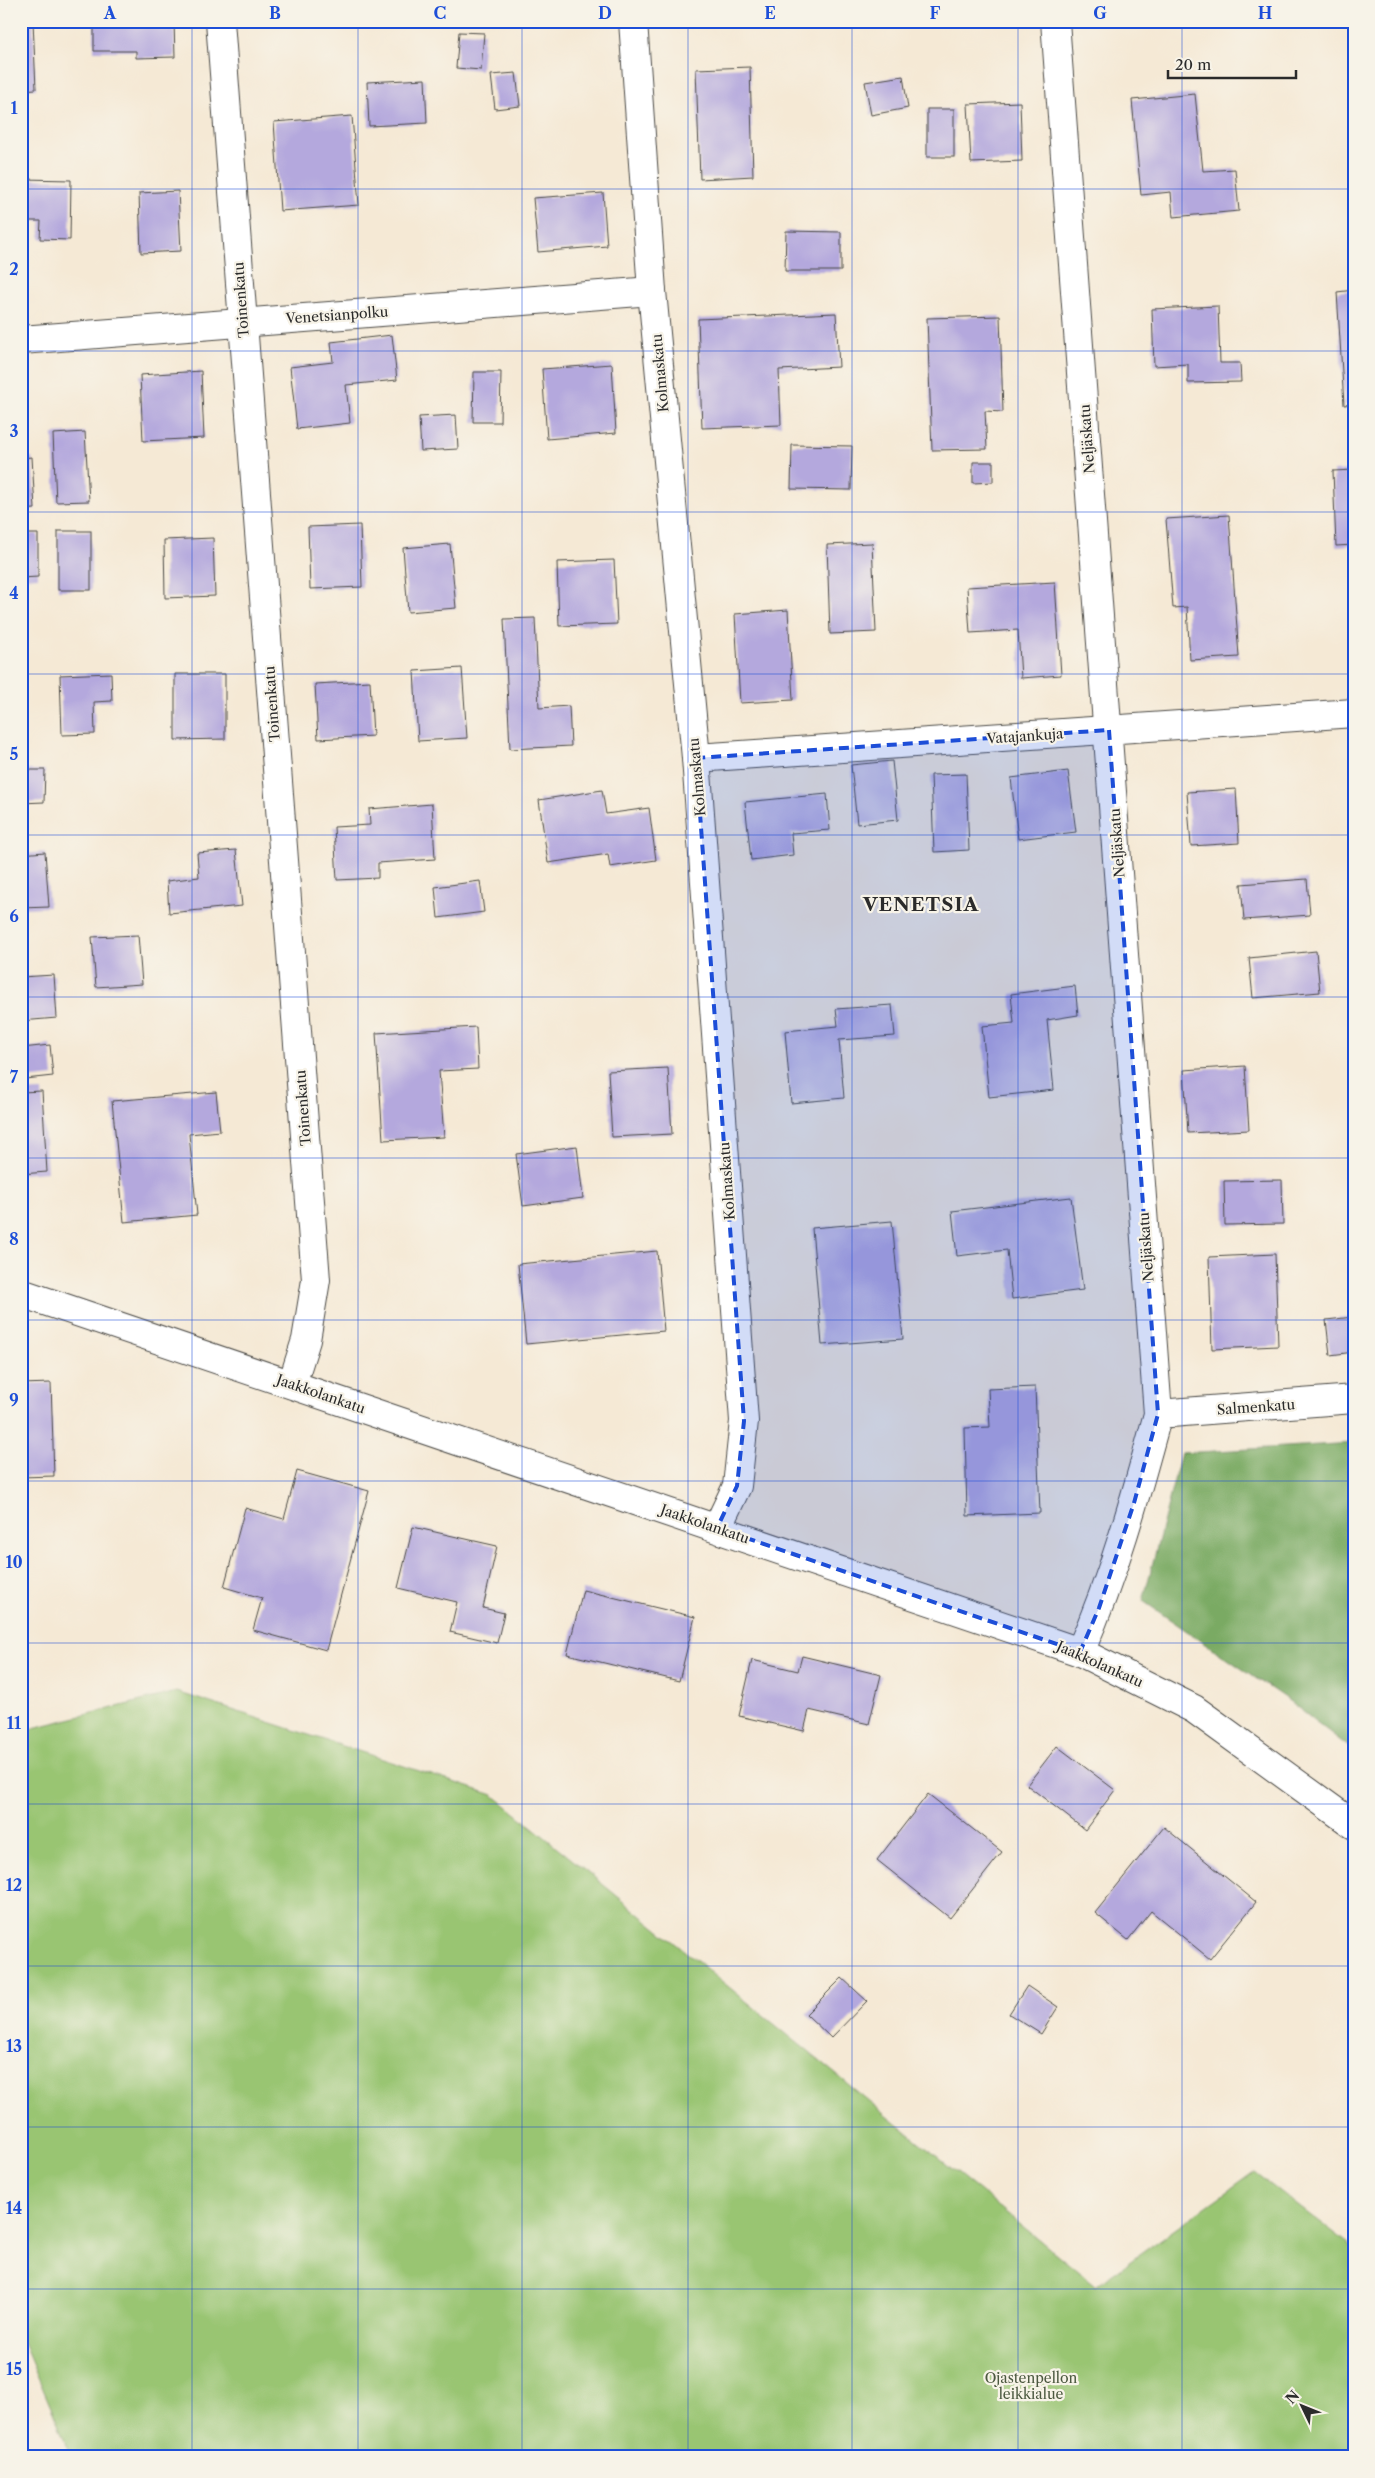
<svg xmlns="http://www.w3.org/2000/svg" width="1375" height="2478" viewBox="0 0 1375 2478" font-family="'Libre Caslon Text',serif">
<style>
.green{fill:#99c572;stroke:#62784e}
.forest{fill:#7aaa64;stroke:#526a48}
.building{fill:#b4a8dd}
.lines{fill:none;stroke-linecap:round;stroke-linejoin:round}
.minor-casing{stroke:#494844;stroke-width:30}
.minor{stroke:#fff;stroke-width:28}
.marked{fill:#1d4ed8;fill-opacity:0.2;stroke:#1d4ed8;stroke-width:4;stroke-dasharray:10 6;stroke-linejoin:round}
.grid{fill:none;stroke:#1d4ed8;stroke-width:1;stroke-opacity:0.55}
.labels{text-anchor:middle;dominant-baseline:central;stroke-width:4.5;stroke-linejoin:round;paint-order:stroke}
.street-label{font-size:14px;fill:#2b2b2b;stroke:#f7f3e8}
.park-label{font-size:14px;fill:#4c5940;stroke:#f7f3e8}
.district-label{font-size:19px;font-weight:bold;letter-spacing:1px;fill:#2b2b2b;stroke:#f7f3e8}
.neatline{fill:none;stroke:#1d4ed8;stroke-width:2}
.grid-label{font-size:16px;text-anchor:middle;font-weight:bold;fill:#1d4ed8}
</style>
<rect width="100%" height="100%" fill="#f7f3e8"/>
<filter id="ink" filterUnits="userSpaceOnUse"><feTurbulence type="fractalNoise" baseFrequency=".02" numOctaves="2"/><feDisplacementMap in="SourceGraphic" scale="10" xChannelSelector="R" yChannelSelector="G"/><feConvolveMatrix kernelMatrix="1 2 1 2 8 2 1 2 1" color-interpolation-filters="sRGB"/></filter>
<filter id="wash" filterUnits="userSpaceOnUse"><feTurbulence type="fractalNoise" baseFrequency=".0096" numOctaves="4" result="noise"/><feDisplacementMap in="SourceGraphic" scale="20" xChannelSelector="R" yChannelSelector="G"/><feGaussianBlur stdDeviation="1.12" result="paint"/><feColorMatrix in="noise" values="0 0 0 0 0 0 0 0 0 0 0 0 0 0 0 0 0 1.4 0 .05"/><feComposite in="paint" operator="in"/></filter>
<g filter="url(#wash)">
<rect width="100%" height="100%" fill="#f5e9d5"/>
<!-- green -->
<polygon class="green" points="177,1692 493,1795 1096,2286 1254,2172 1354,2249 1354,2457 72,2457 21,2337 21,1731"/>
<!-- forest -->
<polygon class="forest" points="1354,1443 1354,1751 1289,1701 1143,1601 1181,1453"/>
<g id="blocks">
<!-- building -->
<g class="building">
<polygon points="21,21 33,21 36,89 21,90"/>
<polygon points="94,21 174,21 175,57 136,58 136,51 94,51"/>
<polygon points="459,32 484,33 481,70 456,68"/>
<polygon points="750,67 753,176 700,179 696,69"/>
<polygon points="516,73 520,106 495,109 491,75"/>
<polygon points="903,76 908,108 871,115 865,82"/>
<polygon points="425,79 427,123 369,126 367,82"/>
<polygon points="1195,94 1203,171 1235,169 1239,211 1173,217 1171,192 1141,195 1132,100"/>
<polygon points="1020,102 1022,161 971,163 968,104"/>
<rect x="927" y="109" width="27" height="48"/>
<polygon points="352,116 359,205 280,211 274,122"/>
<polygon points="23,179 71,180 70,240 40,239 41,221 22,221"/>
<polygon points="178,191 181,251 141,253 139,193"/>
<polygon points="603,193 607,246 538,252 533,198"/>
<polygon points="786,231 841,232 841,271 785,271"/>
<polygon points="1354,290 1354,404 1344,405 1337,292"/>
<polygon points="1218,306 1220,363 1240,363 1241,382 1188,383 1188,364 1154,366 1152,309"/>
<polygon points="836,313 839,367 779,370 781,425 702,428 698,319"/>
<polygon points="1000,316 1003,412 985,411 987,449 932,450 927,318"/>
<polygon points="392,335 397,380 346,385 350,423 297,429 290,367 333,362 331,342"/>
<polygon points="612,364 616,433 547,439 542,369"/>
<polygon points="201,371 204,438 143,441 140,375"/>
<polygon points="474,372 501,372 500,422 473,422"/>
<polygon points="456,415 458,449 421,451 419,417"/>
<polygon points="85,432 89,501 56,502 53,434"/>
<polygon points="792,445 852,446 851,490 791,489"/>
<polygon points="32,457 35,509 21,510 21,458"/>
<polygon points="973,462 993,462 993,482 973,483"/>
<polygon points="1354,470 1354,545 1336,546 1333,471"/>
<polygon points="1229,515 1239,657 1190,660 1187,607 1173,608 1166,519"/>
<polygon points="360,525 362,587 310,589 308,527"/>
<rect x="58" y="531" width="33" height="59"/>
<polygon points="21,534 38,534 38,577 21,578"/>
<polygon points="213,538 215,596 165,598 164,540"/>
<polygon points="872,543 876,632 830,634 827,545"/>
<polygon points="450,544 456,608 408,612 403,548"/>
<polygon points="614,560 617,624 559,626 557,562"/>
<polygon points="1055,582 1061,675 1021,678 1018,630 970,633 967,587"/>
<polygon points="788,610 793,700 740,703 735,614"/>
<polygon points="535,618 539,708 569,706 571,746 510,749 504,619"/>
<polygon points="462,668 467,738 418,741 414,671"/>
<polygon points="111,673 112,701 94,702 95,734 62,735 60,675"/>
<polygon points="175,674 225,674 225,739 175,740"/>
<polygon points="370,681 373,736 318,739 315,684"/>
<polygon points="892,761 898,820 857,824 851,765"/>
<polygon points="21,770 45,770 44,802 21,803"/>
<polygon points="1068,771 1076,832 1018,839 1011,778"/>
<polygon points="966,774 969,850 934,852 931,775"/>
<polygon points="1236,789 1239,843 1191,846 1187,792"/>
<polygon points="602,790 606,814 649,808 656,860 610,867 608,854 548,863 539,800"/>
<polygon points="827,794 830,830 791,833 793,855 751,860 745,802"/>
<polygon points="432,804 435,859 378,863 378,878 337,880 334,827 370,825 369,809"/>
<polygon points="236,850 242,906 169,913 167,881 199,877 197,853"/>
<polygon points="45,852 49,907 21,908 21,854"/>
<polygon points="1307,879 1310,915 1244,920 1241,884"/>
<polygon points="480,881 484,912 438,918 435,887"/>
<polygon points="138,935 142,984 96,987 92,937"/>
<polygon points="1316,951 1320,992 1253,998 1249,958"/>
<polygon points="54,975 57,1018 21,1021 21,977"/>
<polygon points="1075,986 1078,1015 1047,1020 1054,1090 989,1097 982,1026 1014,1023 1011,994"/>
<polygon points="892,1005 895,1036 839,1040 844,1098 791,1103 785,1031 838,1026 836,1009"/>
<polygon points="476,1027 478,1069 439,1071 444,1137 383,1140 376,1033"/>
<polygon points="50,1045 53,1076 25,1079 22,1048"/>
<polygon points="1245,1066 1249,1130 1188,1133 1184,1070"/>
<polygon points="668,1068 672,1134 612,1137 608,1071"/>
<polygon points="42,1091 47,1172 21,1174 21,1092"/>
<polygon points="216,1092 220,1131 189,1134 197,1215 124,1222 112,1101"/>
<polygon points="577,1146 583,1198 523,1206 516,1154"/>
<polygon points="1282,1180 1283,1224 1225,1225 1224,1181"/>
<polygon points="1071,1197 1083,1290 1012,1299 1007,1250 957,1256 952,1211"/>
<polygon points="892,1221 903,1339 822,1345 812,1228"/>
<polygon points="657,1251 664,1331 526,1344 518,1264"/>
<polygon points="1275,1254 1278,1346 1212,1349 1209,1257"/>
<polygon points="1354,1317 1354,1352 1330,1355 1326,1320"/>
<polygon points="51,1383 54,1476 21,1477 21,1384"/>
<polygon points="1035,1387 1040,1513 967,1516 965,1428 990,1427 988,1389"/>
<polygon points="297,1471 369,1491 326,1650 253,1630 262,1598 224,1587 245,1508 284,1519"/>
<polygon points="413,1527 497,1546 483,1608 504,1613 497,1643 450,1632 457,1602 398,1588"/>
<polygon points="583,1590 695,1617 679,1681 567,1654"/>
<polygon points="802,1656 881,1675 869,1724 809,1710 804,1731 739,1716 752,1660 798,1671"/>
<polygon points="1057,1746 1115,1790 1085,1830 1027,1785"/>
<polygon points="928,1794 1002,1852 950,1918 877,1860"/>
<polygon points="1164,1827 1256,1902 1210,1959 1151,1911 1128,1940 1095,1913"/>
<polygon points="842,1978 867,2001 831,2038 806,2014"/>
<polygon points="1027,1986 1058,2007 1041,2034 1009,2014"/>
</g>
</g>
</g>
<g filter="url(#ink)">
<use href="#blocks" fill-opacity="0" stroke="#494844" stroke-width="1"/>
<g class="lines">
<!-- minor casing -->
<g class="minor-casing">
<g id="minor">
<polyline points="220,21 316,1280 306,1340 292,1384"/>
<polyline points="633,21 652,291 696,758 744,1421 737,1486 717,1528"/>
<path d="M 1055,21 L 1158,1414 C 1136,1495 1114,1575 1080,1652"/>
<polyline points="21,340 652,291"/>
<polyline points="696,758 1354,713"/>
<polyline points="21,1293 1080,1652 1194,1709 1354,1825"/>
<polyline points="1158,1414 1354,1399"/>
</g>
</g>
<!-- minor -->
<use href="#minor" class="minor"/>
</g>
</g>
<!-- marked area -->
<path class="marked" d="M 1109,730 L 1158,1414 L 1134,1503 L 1099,1608 L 1080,1652 L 717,1528 L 737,1486 L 744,1421 L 696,758 Z"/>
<!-- grid -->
<path class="grid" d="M 192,21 L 192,2457M 358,21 L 358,2457M 522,21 L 522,2457M 688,21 L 688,2457M 852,21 L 852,2457M 1018,21 L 1018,2457M 1182,21 L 1182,2457M 21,189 L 1354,189M 21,351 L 1354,351M 21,512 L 1354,512M 21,674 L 1354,674M 21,835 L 1354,835M 21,997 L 1354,997M 21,1158 L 1354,1158M 21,1320 L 1354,1320M 21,1481 L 1354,1481M 21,1643 L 1354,1643M 21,1804 L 1354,1804M 21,1966 L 1354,1966M 21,2127 L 1354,2127M 21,2289 L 1354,2289"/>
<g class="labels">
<!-- street labels -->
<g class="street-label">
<text transform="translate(241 300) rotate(-94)">Toinenkatu</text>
<text transform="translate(337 315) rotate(-4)">Venetsianpolku</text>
<text transform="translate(660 373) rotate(-95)">Kolmaskatu</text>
<text transform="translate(1087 439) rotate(-94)">Neljäskatu</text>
<text transform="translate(272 704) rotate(-94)">Toinenkatu</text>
<text transform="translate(1025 736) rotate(-4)">Vatajankuja</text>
<text transform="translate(697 777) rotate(-95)">Kolmaskatu</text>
<text transform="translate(1117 843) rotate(-94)">Neljäskatu</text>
<text transform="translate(303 1108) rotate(-94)">Toinenkatu</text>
<text transform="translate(727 1181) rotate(-94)">Kolmaskatu</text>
<text transform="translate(1146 1247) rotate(-94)">Neljäskatu</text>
<text transform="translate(321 1394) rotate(19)">Jaakkolankatu</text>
<text transform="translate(1256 1407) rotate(-4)">Salmenkatu</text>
<text transform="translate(705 1524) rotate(19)">Jaakkolankatu</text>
<text transform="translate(1100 1664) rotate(24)">Jaakkolankatu</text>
</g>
<!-- park labels -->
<g class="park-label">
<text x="1031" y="2378">Ojastenpellon<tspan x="1031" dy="16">leikkialue</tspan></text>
</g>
<!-- district labels -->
<g class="district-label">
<text x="921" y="904">VENETSIA</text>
</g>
</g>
<!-- margin -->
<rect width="1375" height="2478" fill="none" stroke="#f7f3e8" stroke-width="55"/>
<!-- north arrow -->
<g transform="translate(1302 2406) rotate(313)" stroke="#f7f3e8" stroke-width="4" paint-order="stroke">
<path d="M0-4L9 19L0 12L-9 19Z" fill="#2b2b2b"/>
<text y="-8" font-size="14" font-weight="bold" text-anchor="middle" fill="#2b2b2b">N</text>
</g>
<!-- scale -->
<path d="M1168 70v8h128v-8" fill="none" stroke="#2b2b2b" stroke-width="2.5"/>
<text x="1175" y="70" font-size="15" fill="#2b2b2b" stroke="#f7f3e8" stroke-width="4" paint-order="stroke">20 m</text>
<rect x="28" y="28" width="1320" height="2422" class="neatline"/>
<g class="grid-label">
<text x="110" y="19">A</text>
<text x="275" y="19">B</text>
<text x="440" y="19">C</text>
<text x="605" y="19">D</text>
<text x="770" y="19">E</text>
<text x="935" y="19">F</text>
<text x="1100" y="19">G</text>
<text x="1265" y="19">H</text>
<text x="14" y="114">1</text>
<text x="14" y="275">2</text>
<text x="14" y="437">3</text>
<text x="14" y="599">4</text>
<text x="14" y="760">5</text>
<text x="14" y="922">6</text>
<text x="14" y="1083">7</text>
<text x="14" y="1245">8</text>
<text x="14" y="1406">9</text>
<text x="14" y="1568">10</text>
<text x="14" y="1729">11</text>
<text x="14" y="1891">12</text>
<text x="14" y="2052">13</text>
<text x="14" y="2214">14</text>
<text x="14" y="2375">15</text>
</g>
</svg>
